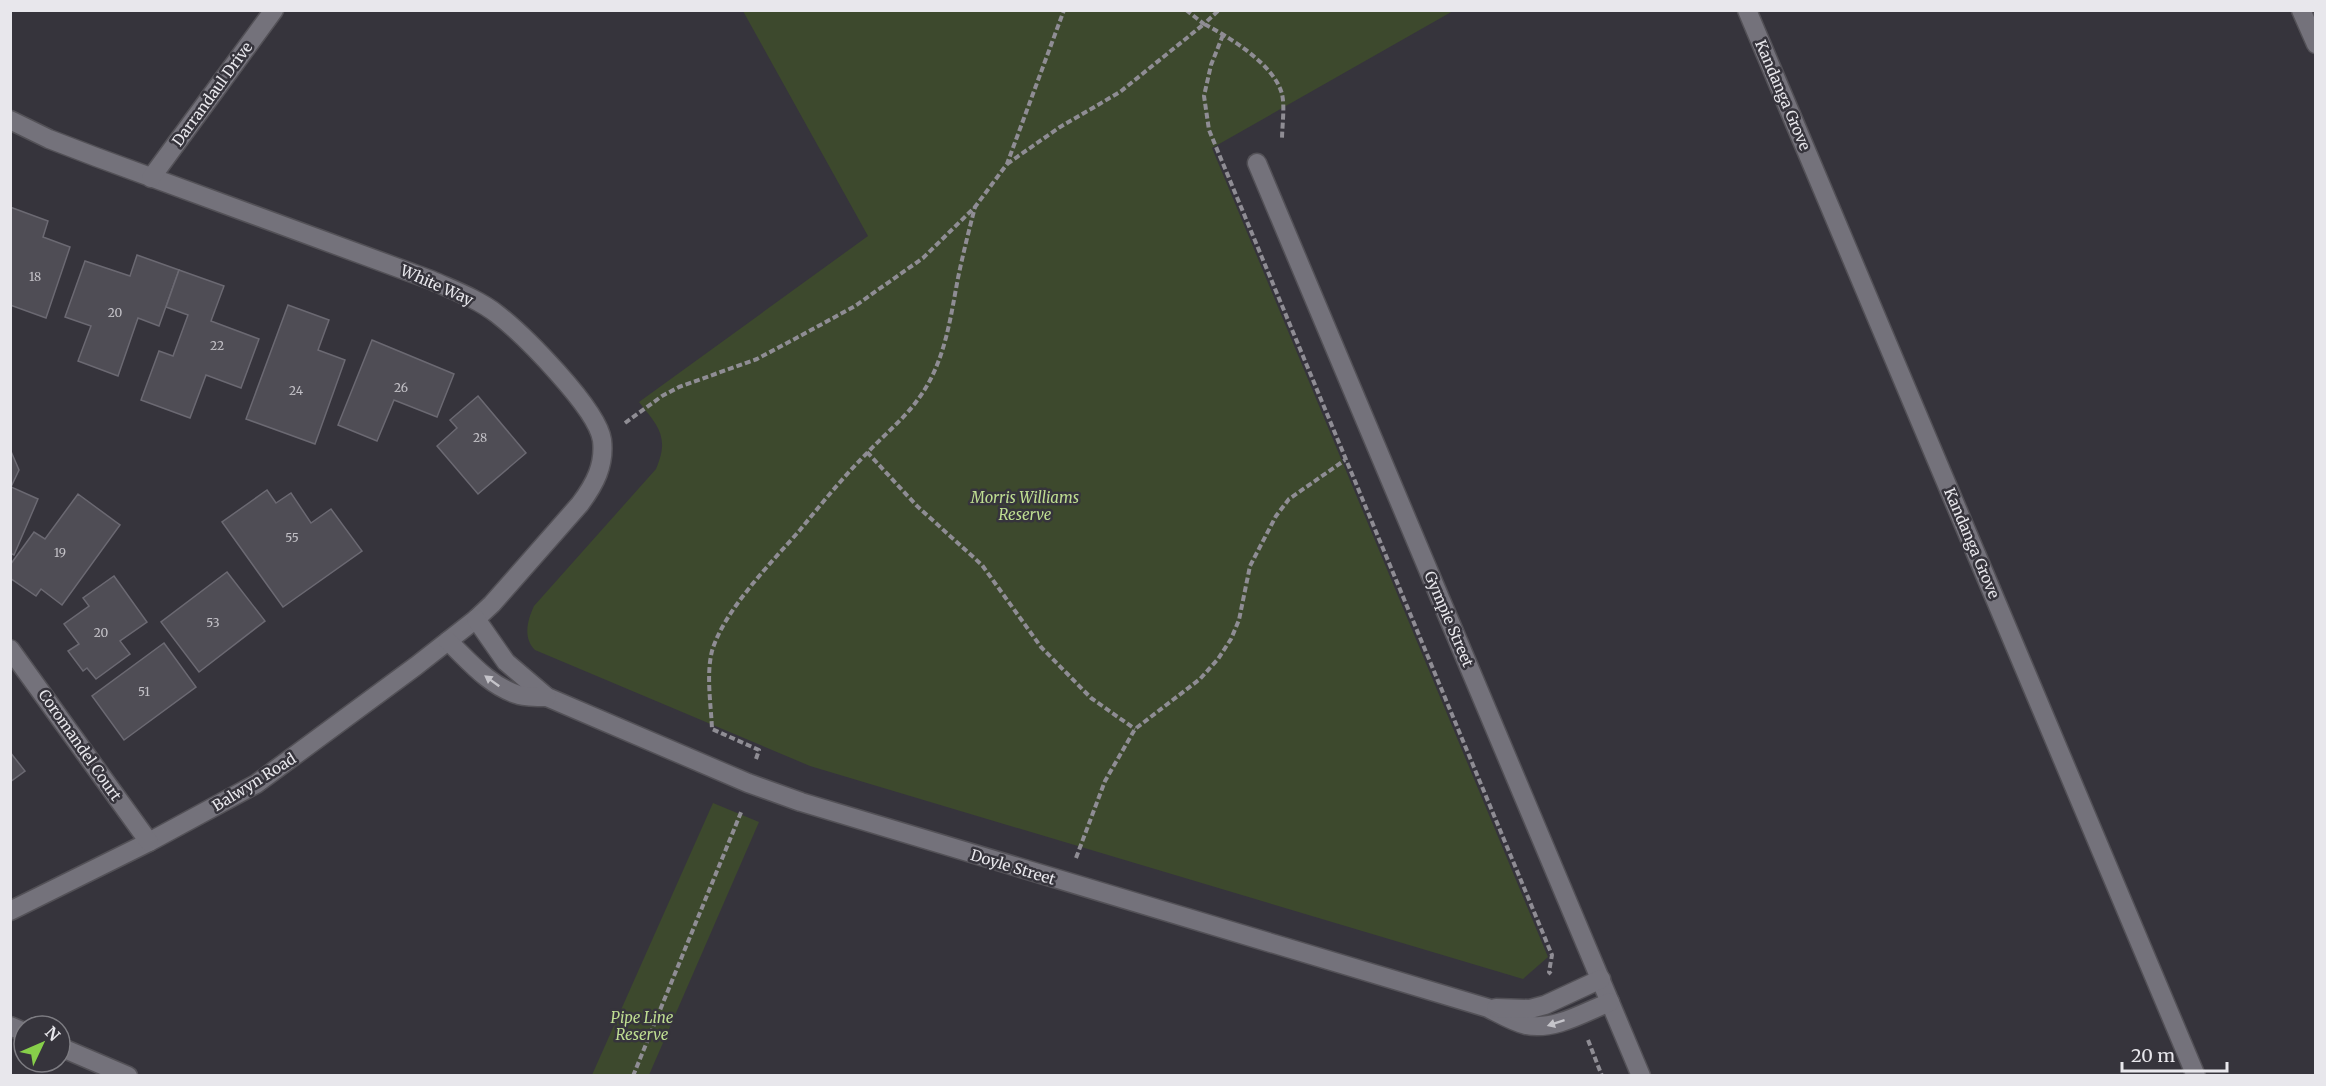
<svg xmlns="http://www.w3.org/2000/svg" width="2326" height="1086" viewBox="0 0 2326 1086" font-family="Merriweather,serif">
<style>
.green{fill:#3d492d}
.building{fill:#4f4d55;stroke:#6b6972;stroke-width:1.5}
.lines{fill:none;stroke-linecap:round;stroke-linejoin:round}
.street-casing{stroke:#535157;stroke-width:21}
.path{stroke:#8f8d94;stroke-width:4;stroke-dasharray:6 3;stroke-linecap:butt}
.street{stroke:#74727b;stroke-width:18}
.oneway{fill:#c5c4ca}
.labels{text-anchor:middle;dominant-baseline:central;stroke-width:5;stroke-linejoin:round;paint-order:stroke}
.number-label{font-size:12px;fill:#c2c0c6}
.street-label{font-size:15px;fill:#e8e7ec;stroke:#36343c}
.park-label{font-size:15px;font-style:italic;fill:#bedd91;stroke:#36343c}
</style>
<rect width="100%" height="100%" fill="#36343c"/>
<!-- green -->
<g class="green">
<path d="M 743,11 L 1453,11 L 1212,148 L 1548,957 L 1523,979 L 810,766 L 535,650 C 523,638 527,621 534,606 L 656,469 C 670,437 658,426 639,402 L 868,236 Z"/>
<polygon points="713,803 759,822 649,1075 592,1075"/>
</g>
<!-- building -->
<g class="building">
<polygon points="10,207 48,221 43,237 70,247 46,318 10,305"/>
<polygon points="137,255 179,270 159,326 138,318 118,376 78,361 91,326 65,317 85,261 130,276"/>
<polygon points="179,270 224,286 211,321 259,339 241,388 206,375 190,418 141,400 159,351 173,356 188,315 166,307"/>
<polygon points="288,305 329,320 318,350 345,360 315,444 246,419"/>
<polygon points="372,340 454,374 437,417 394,400 377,441 338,425"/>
<polygon points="478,396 526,453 478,494 437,446 457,428 450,420"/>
<polygon points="10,449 19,470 11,487 38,499 14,555 10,553"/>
<polygon points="267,490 276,503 291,493 311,523 331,509 362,551 283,607 222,522"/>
<polygon points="78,494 120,525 62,605 41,589 36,596 10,578 10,565 34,532 45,539"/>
<polygon points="227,572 265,621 199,672 161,622"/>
<polygon points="114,576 147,622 120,641 130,654 96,679 87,668 83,671 68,651 79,644 64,624 89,606 83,598"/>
<polygon points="164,643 196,687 124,740 92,696"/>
<polygon points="10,752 25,771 10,782"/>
</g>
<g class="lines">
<!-- street casing -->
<g class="street-casing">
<g id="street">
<polyline points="1747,10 2196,1076"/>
<polyline points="2301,10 2316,44"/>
<path d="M 10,120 L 49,139 L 96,157 L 431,280 C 453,290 478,299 497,314 C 524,335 597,408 602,440 C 605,465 595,484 580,504 L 492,604 L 476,619 L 416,666 L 256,784 L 149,842 L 10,911"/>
<polyline points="1257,163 1641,1076"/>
<polyline points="151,178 274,10"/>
<path d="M 476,619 L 506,662 L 547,697 L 748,783 L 801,802 L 1488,1008 C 1500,1014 1513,1022 1526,1025 C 1554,1031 1585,1012 1610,1002"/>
<path d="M 448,641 C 469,661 489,686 519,695 C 527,697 538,697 547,697"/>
<polyline points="10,649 149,842"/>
<polyline points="1496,1008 1530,1009 1545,1005 1601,979"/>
<polyline points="10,1026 24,1032"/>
<polyline points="60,1047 128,1076"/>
</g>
</g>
<!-- path -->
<g class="path">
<polyline points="1186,10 1204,24 1219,10"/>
<polyline points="1223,35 1211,65 1204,96 1209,130 1552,955 1549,972 1551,974"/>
<path d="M 1007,164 L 1060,127 L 1120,92 L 1204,24 C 1229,37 1274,64 1282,94 C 1285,107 1282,126 1282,140"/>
<polyline points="625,423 662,396 679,387 757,359 802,335 855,306 923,258 975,207 1007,164 1064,10"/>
<polyline points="867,452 917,506 982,565 1041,647 1091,698 1135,729"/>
<path d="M 756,759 L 759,750 L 712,729 C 711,704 706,675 712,651 C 724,610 772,562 800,530 C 822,503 844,476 869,451 C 885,434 905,418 919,398 C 945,362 950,320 958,278 C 963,254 969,230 975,207"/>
<polyline points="1076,858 1105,781 1135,729 1200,679 1218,659 1231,639 1239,620 1250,566 1276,516 1289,499 1345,460"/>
<polyline points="1588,1040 1602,1076"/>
<polyline points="633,1076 742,810"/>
</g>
<!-- street -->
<use href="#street" class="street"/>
</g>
<!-- one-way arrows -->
<defs><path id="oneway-solid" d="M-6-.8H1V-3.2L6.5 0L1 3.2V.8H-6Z" transform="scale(1.5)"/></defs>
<g class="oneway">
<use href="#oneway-solid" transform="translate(492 681) rotate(-144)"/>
<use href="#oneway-solid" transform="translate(1556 1023) rotate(162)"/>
</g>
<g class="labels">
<!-- number labels -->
<g class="number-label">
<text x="35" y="276">18</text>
<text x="115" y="312">20</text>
<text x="217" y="345">22</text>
<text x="401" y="387">26</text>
<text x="296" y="390">24</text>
<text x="480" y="437">28</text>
<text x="292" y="537">55</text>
<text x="60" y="552">19</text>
<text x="213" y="622">53</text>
<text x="101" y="632">20</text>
<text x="144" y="691">51</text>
</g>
<!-- street labels -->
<g class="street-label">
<text transform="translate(212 94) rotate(-54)">Darrandaul Drive</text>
<text transform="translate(1783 95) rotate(67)">Kandanga Grove</text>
<text transform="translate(437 285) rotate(24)">White Way</text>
<text transform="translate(1972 543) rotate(67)">Kandanga Grove</text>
<text transform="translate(1449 619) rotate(67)">Gympie Street</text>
<text transform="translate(80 745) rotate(55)">Coromandel Court</text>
<text transform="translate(254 782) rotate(-32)">Balwyn Road</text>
<text transform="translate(1013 867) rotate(17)">Doyle Street</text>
</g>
<!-- park labels -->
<g class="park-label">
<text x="1025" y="497">Morris Williams<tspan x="1025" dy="17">Reserve</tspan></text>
<text x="642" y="1017">Pipe Line<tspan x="642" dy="17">Reserve</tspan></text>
</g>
</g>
<!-- border -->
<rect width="2326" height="1086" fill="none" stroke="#e8e7ec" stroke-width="24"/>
<!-- north arrow -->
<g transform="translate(42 1044) rotate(46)"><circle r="28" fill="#36343c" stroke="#7d7c82" stroke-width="1.5"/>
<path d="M0-4.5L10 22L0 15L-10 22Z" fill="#87cf4a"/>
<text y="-9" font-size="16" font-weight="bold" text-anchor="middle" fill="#e8e7ec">N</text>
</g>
<!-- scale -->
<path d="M2122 1062v9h105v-9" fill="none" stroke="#e8e7ec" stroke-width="3"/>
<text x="2131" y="1062" font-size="18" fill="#e8e7ec" stroke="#36343c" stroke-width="4.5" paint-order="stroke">20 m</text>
</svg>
